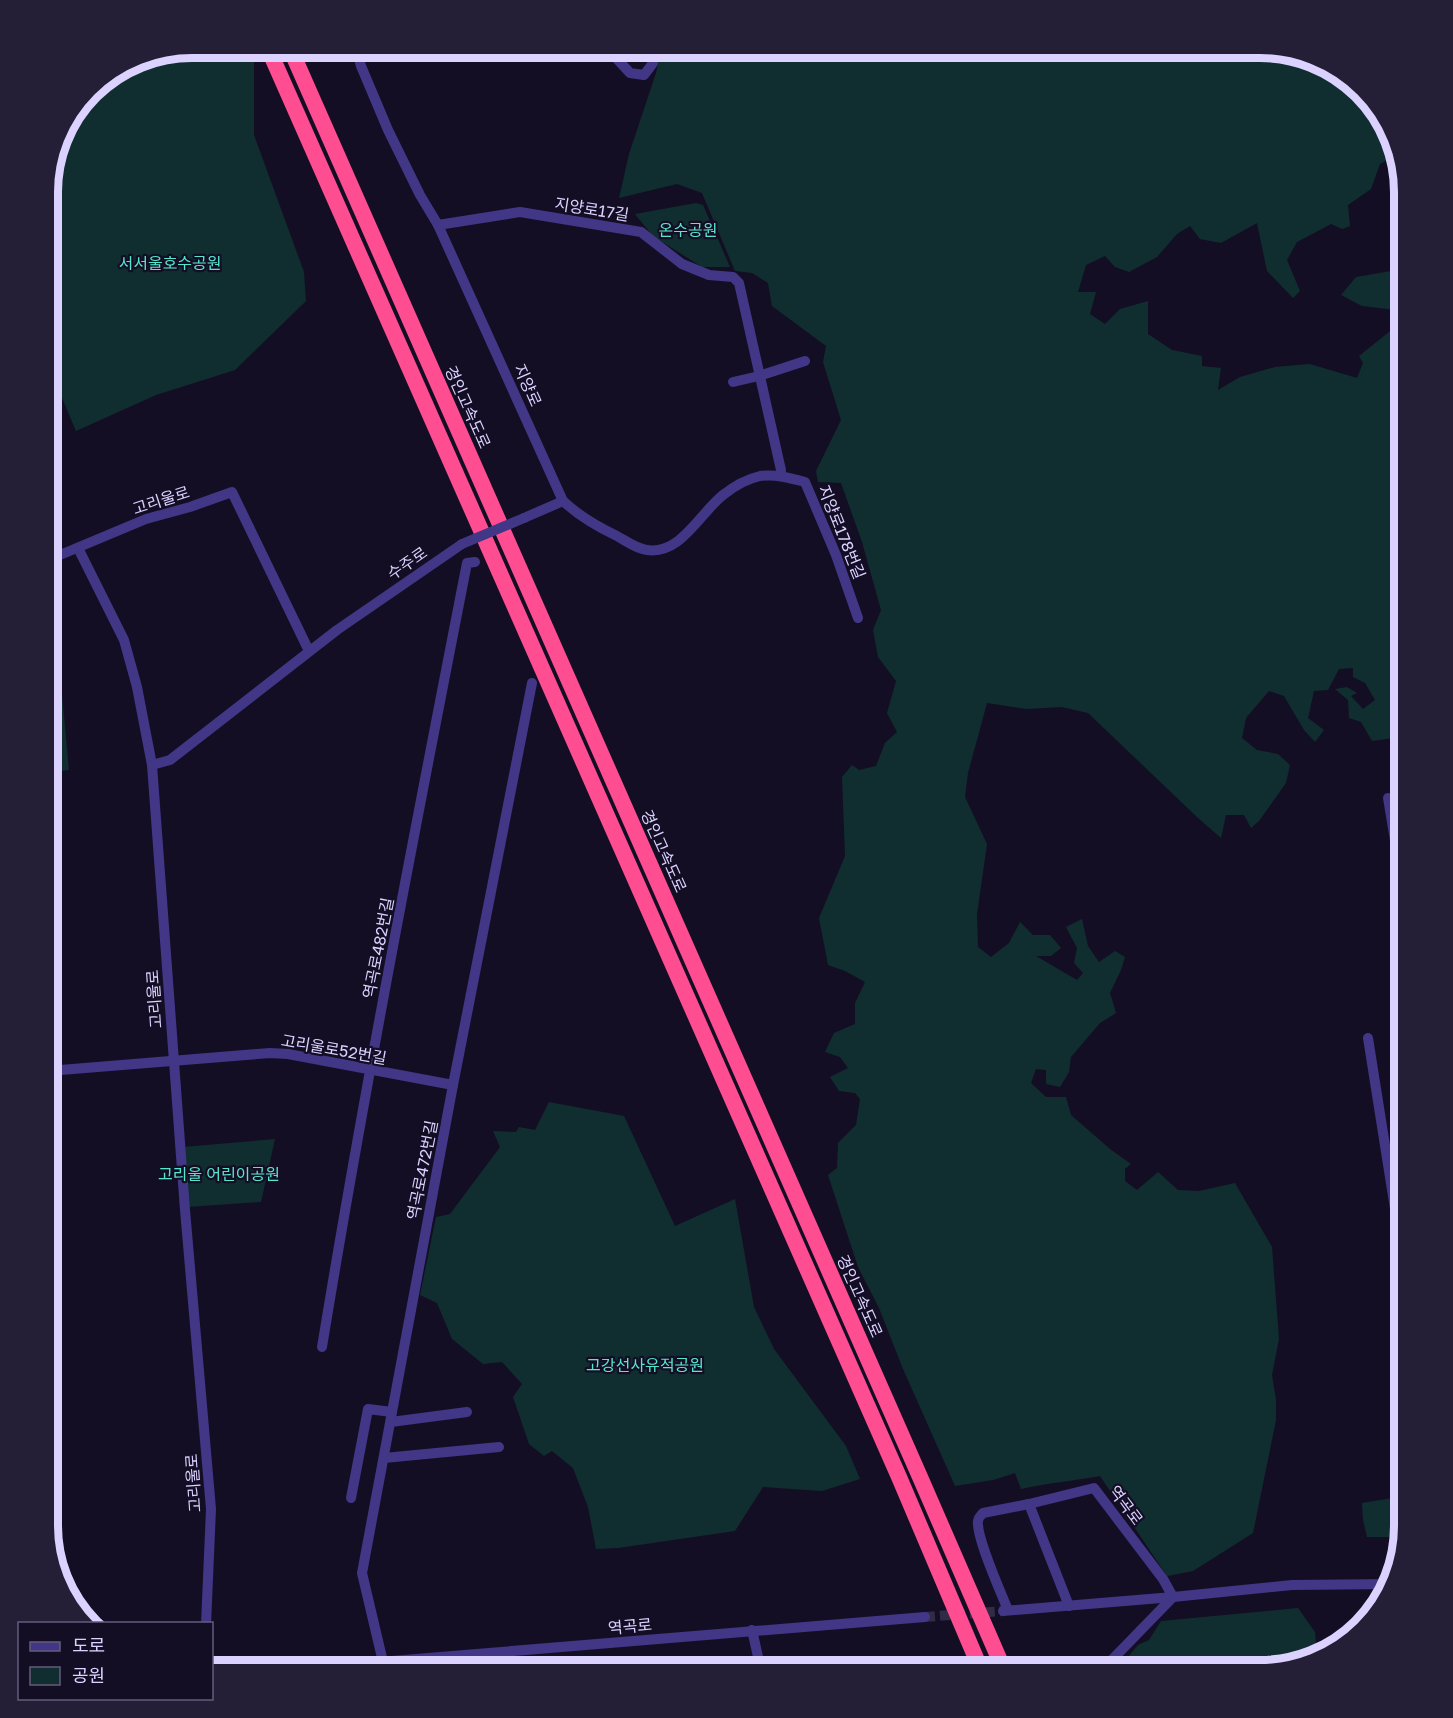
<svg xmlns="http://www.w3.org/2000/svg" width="1453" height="1718" viewBox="0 0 1453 1718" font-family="'Golos Text','Noto Sans KR',sans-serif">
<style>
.green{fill:#102e2f}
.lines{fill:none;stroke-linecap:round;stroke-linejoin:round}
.minor-tunnel{stroke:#322b46;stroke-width:10;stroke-dasharray:10 5;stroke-linecap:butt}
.minor{stroke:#413786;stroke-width:10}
.highway{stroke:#ff4d91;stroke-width:16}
.minor-bridge{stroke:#413786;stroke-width:10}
.labels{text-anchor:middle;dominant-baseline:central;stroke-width:4.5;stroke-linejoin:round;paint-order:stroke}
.street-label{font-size:16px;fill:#dbd2ff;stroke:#140e25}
.park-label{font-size:16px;fill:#58e5cf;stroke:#140e25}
.rim{fill:none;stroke:#dbd2ff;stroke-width:8}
</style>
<rect width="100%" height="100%" fill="#140e25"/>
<!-- green -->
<g class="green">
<polygon points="192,48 254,48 254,135 304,272 306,301 235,370 156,395 76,431 57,386 48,389 48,182 63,128 97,84 137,59"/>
<path d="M 657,48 L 1270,48 L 1325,63 L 1375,105 L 1397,145 L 1399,154 L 1380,164 L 1371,189 L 1348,205 L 1350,226 L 1342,229 L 1331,224 L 1297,242 L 1287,260 L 1300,291 L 1293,298 L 1267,271 L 1257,223 L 1221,243 L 1200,239 L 1190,226 L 1177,234 L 1157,257 L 1129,272 L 1115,267 L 1105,256 L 1086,265 L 1078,292 L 1096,292 L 1090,314 L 1105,324 L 1120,309 L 1148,301 L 1148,334 L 1172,350 L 1202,356 L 1202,366 L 1221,368 L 1218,390 L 1240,377 L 1275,367 L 1310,364 L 1357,378 L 1363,363 L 1359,356 L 1400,323 L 1396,310 L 1362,306 L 1341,295 L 1356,277 L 1391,271 L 1405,272 L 1405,433 L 1403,434 L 1405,439 L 1405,744 L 1394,738 L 1372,741 L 1361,722 L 1349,718 L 1348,700 L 1335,689 L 1347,687 L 1357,693 L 1351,696 L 1363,709 L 1375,700 L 1365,683 L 1353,677 L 1353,668 L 1339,669 L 1328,690 L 1314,691 L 1308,718 L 1324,730 L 1315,742 L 1304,730 L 1284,696 L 1269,691 L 1246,718 L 1242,738 L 1257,750 L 1278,754 L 1290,765 L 1286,783 L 1259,821 L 1251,828 L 1244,815 L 1226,815 L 1221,838 L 1197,817 L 1088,713 L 1062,707 L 1026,709 L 987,703 L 968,773 L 965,797 L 987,844 L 977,914 L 978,947 L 991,957 L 1009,943 L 1020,922 L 1033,935 L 1050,935 L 1061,948 L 1051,956 L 1036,956 L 1077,980 L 1083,973 L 1074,963 L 1077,948 L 1066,927 L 1082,919 L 1088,946 L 1099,962 L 1115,951 L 1125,957 L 1121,970 L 1110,993 L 1116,1013 L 1100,1023 L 1071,1057 L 1069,1072 L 1060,1087 L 1046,1084 L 1046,1070 L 1036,1069 L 1031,1083 L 1046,1097 L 1066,1097 L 1071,1115 L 1110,1149 L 1131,1164 L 1125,1169 L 1125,1181 L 1137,1190 L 1158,1172 L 1178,1190 L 1199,1191 L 1235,1183 L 1272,1247 L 1279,1339 L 1272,1375 L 1276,1400 L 1276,1420 L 1253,1533 L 1193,1571 L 1167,1576 L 1100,1476 C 1073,1481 1047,1483 1021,1489 L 1015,1473 L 993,1480 L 955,1486 L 903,1369 L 879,1308 L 858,1267 L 828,1175 L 837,1168 L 838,1143 L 856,1125 L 860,1099 L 855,1093 L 839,1091 L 830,1077 L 848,1068 L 840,1057 L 825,1052 L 834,1033 L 855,1024 L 855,1003 L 865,982 L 845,971 L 828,965 L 819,918 L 845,856 L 842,777 L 852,765 L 859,770 L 876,766 L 885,743 L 897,732 L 887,713 L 896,681 L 878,657 L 873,630 L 881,610 L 862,542 L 841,483 L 818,482 L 816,471 L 841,420 L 823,362 L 826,346 L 772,306 L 768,283 L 752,273 L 735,271 L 702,193 L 677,184 L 619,198 L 629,154 L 656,73 L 658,64 Z"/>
<polygon points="696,203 703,205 730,267 702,267 653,236 635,214"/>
<polygon points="48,638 59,662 69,770 51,772 48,723"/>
<polygon points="549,1102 624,1116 675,1226 735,1199 754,1307 774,1349 846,1446 860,1479 822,1491 763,1487 735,1531 618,1548 596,1549 588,1507 573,1468 552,1451 544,1456 529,1444 513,1397 522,1384 502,1362 483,1364 452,1339 437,1303 420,1295 436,1217 450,1214 500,1147 493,1131 516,1132 519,1127 535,1130"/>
<polygon points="275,1139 261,1202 187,1207 183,1147"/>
<polygon points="1405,1496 1405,1526 1402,1537 1367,1537 1363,1520 1362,1503"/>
<polygon points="1298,1608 1315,1632 1317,1657 1308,1662 1261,1670 1117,1670 1138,1645 1149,1640 1161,1621"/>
</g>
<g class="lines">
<!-- minor-tunnel -->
<polyline class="minor-tunnel" points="925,1617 1003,1611"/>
<!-- minor -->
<g class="minor">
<path d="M 356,48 L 361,66 L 388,130 L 420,195 L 438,225 L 563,501 C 579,516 598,527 617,536 C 626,541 637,549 647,550 C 681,555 700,513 723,495 C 733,487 747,479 760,476 C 775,474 790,478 805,482 L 836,555 L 858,618"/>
<polyline points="607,48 630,73 644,75 653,63 652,48"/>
<polyline points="438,225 520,212 641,232 682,264 709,275 733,277 739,283 781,470 780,476"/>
<polyline points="733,382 759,376 805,361"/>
<polyline points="524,518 563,501"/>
<polyline points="78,548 124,640 137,687 152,765 185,1210 211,1509 206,1624"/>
<polyline points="48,560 146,519 190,507 232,492 309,651"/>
<polyline points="152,765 170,760 337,630 462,544"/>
<polyline points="1388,798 1405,901"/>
<polyline points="1368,1038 1405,1272"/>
<polyline points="48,1071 270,1053 288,1054 453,1085"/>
<path d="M 322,1347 C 365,1085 416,824 467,563 L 475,562"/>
<polyline points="391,1422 467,1412"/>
<polyline points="384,1458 499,1447"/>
<polyline points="351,1498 368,1409 392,1412"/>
<polyline points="1069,1606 1029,1504 1094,1488 1163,1579 1173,1597 1102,1670"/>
<path d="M 1008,1610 C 1001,1593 976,1537 978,1521 C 979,1516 980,1517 983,1513 L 1029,1504"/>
<polyline points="1003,1611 1173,1597 1292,1585 1391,1584"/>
<polyline points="752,1630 761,1670"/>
<polyline points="383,1662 362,1573 453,1085 532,683"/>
<polyline points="338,1670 367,1663 925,1617"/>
</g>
<!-- highway -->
<g class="highway">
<polyline points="268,48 899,1477 981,1670"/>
<polyline points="290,48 920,1477 1004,1670"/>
</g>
<!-- minor-bridge -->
<polyline class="minor-bridge" points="462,544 524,518"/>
</g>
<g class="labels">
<!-- street labels -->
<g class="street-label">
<text transform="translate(592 209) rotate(9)">지양로17길</text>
<text transform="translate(528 385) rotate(66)">지양로</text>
<text transform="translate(468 407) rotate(66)">경인고속도로</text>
<text transform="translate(161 500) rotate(-18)">고리울로</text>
<text transform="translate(842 532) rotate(68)">지양로178번길</text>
<text transform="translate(407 563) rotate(-35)">수주로</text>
<text transform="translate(664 851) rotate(66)">경인고속도로</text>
<text transform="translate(378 948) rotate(-79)">역곡로482번길</text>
<text transform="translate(154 999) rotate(-94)">고리울로</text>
<text transform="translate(334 1049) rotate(10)">고리울로52번길</text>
<text transform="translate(422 1170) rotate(-79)">역곡로472번길</text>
<text transform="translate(860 1296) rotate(66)">경인고속도로</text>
<text transform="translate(193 1483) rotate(-94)">고리울로</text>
<text transform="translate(1126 1505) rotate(53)">역곡로</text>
<text transform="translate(630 1626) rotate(-5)">역곡로</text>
</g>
<!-- park labels -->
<g class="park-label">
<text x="688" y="230">온수공원</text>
<text x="170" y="263">서서울호수공원</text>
<text x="219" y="1174">고리울 어린이공원</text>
<text x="645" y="1365">고강선사유적공원</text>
</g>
</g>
<!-- crop -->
<path d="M0 0H1453V1718H0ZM192 58H1260A134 134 0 0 1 1394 192V1526A134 134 0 0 1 1260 1660H192A134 134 0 0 1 58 1526V192A134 134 0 0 1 192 58Z" fill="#241e36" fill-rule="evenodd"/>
<path class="rim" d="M192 58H1260A134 134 0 0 1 1394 192V1526A134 134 0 0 1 1260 1660H192A134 134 0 0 1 58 1526V192A134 134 0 0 1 192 58Z"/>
<!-- legend -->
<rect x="18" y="1622" width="195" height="78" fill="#140e25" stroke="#645c7c" stroke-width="1.5"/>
<rect x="30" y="1642" width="30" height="9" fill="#413786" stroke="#645c7c" stroke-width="1.5"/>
<text x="72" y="1652" font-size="18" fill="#dbd2ff">도로</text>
<rect x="30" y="1667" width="30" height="18" fill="#102e2f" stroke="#645c7c" stroke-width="1.5"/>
<text x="72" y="1682" font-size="18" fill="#dbd2ff">공원</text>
</svg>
